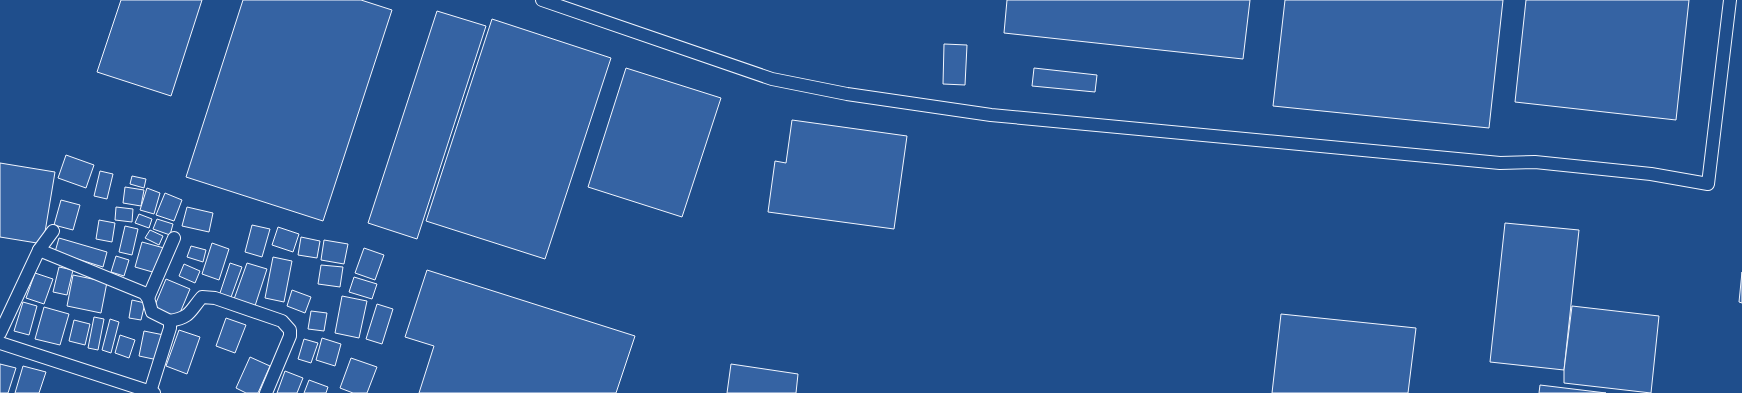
<svg xmlns="http://www.w3.org/2000/svg" width="1742" height="393" viewBox="0 0 1742 393" font-family="'Public Sans',sans-serif">
<style>
.building{fill:#3563a3;stroke:#f2f6ff}
.lines{fill:none;stroke-linecap:round;stroke-linejoin:round}
.minor-casing{stroke:#f2f6ff;stroke-width:14}
.minor{stroke:#1f4e8c;stroke-width:12}
</style>
<rect width="100%" height="100%" fill="#1f4e8c"/>
<!-- building -->
<g class="building">
<polygon points="121,0 202,0 171,96 97,72"/>
<polygon points="243,0 361,0 392,10 323,221 186,177"/>
<polygon points="1007,0 1250,0 1243,59 1004,33"/>
<polygon points="1285,0 1503,0 1489,128 1273,106"/>
<polygon points="1526,0 1689,0 1676,120 1515,102"/>
<polygon points="437,11 486,26 417,239 368,223"/>
<polygon points="492,19 611,58 545,259 426,221"/>
<polygon points="944,44 967,45 965,85 943,84"/>
<polygon points="626,68 721,98 682,217 588,187"/>
<polygon points="1034,68 1097,75 1095,92 1032,86"/>
<polygon points="792,120 907,136 894,229 768,212 775,161 786,163"/>
<polygon points="66,155 94,165 86,188 58,178"/>
<polygon points="0,163 55,172 43,244 0,237"/>
<polygon points="100,171 113,174 107,199 94,196"/>
<polygon points="132,176 146,179 144,188 130,184"/>
<polygon points="125,187 144,190 141,206 123,203"/>
<polygon points="147,188 160,193 154,214 140,210"/>
<polygon points="165,193 182,200 174,221 156,215"/>
<polygon points="61,200 80,205 73,230 54,225"/>
<polygon points="116,207 133,209 132,222 115,220"/>
<polygon points="187,207 213,213 209,232 182,226"/>
<polygon points="139,214 152,219 149,228 135,223"/>
<polygon points="157,219 173,224 170,235 153,229"/>
<polygon points="99,220 115,223 112,242 96,239"/>
<polygon points="1505,223 1579,230 1564,370 1490,362"/>
<polygon points="252,225 270,229 262,257 245,252"/>
<polygon points="125,226 138,229 132,255 119,252"/>
<polygon points="278,227 299,234 293,252 272,245"/>
<polygon points="150,230 163,236 159,245 145,238"/>
<polygon points="301,237 320,241 317,258 298,255"/>
<polygon points="59,238 107,252 103,267 55,252"/>
<polygon points="324,240 348,244 344,264 321,260"/>
<polygon points="142,242 164,248 156,273 135,267"/>
<polygon points="212,243 229,249 219,280 202,274"/>
<polygon points="191,246 206,250 203,262 187,257"/>
<polygon points="364,248 384,255 375,280 355,273"/>
<polygon points="116,256 129,260 124,276 111,272"/>
<polygon points="273,257 292,261 284,302 265,298"/>
<polygon points="230,263 242,267 230,300 219,296"/>
<polygon points="247,263 267,269 254,309 233,302"/>
<polygon points="184,264 200,271 195,283 179,276"/>
<polygon points="321,265 343,267 340,287 318,284"/>
<polygon points="59,267 73,270 67,295 53,292"/>
<polygon points="427,270 635,336 616,393 419,393 434,346 405,337"/>
<polygon points="1742,272 1742,303 1739,302"/>
<polygon points="35,273 53,279 44,304 26,298"/>
<polygon points="73,275 107,282 101,313 67,306"/>
<polygon points="354,277 377,284 372,299 349,292"/>
<polygon points="166,279 190,289 177,320 153,310"/>
<polygon points="292,290 311,297 305,313 287,306"/>
<polygon points="342,296 367,301 359,338 335,333"/>
<polygon points="132,300 145,303 141,320 129,318"/>
<polygon points="23,302 37,306 29,335 14,331"/>
<polygon points="377,304 393,309 382,344 366,339"/>
<polygon points="1572,306 1659,316 1651,393 1564,383 1564,370"/>
<polygon points="44,307 69,314 60,345 35,339"/>
<polygon points="311,311 327,313 324,331 308,329"/>
<polygon points="1281,314 1416,328 1408,393 1272,393"/>
<polygon points="94,317 104,319 98,350 88,348"/>
<polygon points="226,318 246,325 235,353 216,346"/>
<polygon points="110,319 119,322 111,353 102,350"/>
<polygon points="74,320 90,324 85,345 69,341"/>
<polygon points="179,330 200,337 187,374 166,366"/>
<polygon points="144,331 164,335 158,360 139,356"/>
<polygon points="120,335 135,340 129,358 115,353"/>
<polygon points="322,338 341,344 335,366 316,360"/>
<polygon points="304,339 318,343 311,363 298,359"/>
<polygon points="250,357 270,366 258,393 246,393 236,388"/>
<polygon points="351,358 377,367 367,393 353,393 340,388"/>
<polygon points="0,364 16,368 8,393 0,393"/>
<polygon points="731,364 798,374 796,393 727,393"/>
<polygon points="23,366 46,372 39,393 15,393"/>
<polygon points="285,371 303,378 297,393 277,393"/>
<polygon points="309,380 328,387 326,393 304,393"/>
<polygon points="1540,385 1606,393 1539,393"/>
</g>
<g class="lines">
<!-- minor casing -->
<g class="minor-casing">
<g id="minor">
<polyline points="542,0 772,79 847,94 991,115 1500,163 1535,162 1651,174 1708,184 1730,0"/>
<polyline points="39,250 144,293 148,298 152,312 170,321 170,328 150,392"/>
<polyline points="148,298 174,238"/>
<path d="M 170,321 C 191,317 189,312 202,297 L 215,298 L 282,321 L 290,330 L 290,336 L 266,393"/>
<polyline points="0,333 39,250 53,231"/>
<polyline points="0,343 154,393"/>
</g>
</g>
<!-- minor -->
<use href="#minor" class="minor"/>
</g>
</svg>
